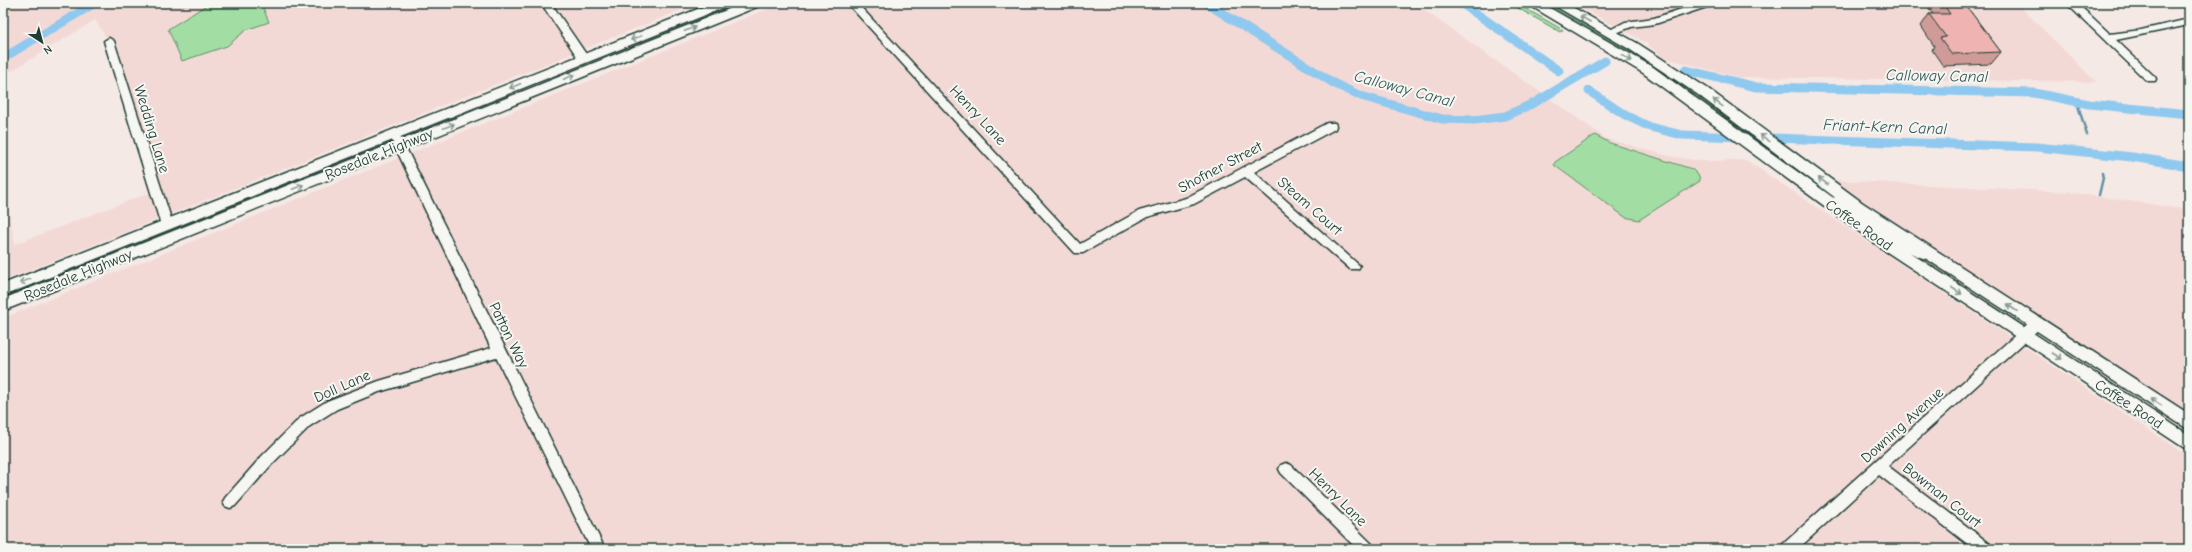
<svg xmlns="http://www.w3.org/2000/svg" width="2192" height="552" viewBox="0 0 2192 552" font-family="'Comic Neue',sans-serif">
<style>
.built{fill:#f3d9d5}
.green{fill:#a2dda3;stroke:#608d6c}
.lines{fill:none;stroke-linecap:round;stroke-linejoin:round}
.stream{stroke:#6291a4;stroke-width:2.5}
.canal{stroke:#8fc9ef;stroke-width:9}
.minor-casing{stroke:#1f3d34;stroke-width:3}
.major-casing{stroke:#1f3d34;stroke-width:3}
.minor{fill:#f6f6f2;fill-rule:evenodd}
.major{fill:#f6f6f2;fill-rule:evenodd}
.wall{fill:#ce9b98;stroke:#1f3d34}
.building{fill:#efb4b1;stroke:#1f3d34}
.oneway{stroke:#8a9a93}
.labels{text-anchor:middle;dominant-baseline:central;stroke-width:4;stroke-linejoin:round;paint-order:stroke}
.street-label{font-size:15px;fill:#1f3d34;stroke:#f6f6f2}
.water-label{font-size:16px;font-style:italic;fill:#355959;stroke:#f6f6f2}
</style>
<rect width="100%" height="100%" fill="#f5e9e5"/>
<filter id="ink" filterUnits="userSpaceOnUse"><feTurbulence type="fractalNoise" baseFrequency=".025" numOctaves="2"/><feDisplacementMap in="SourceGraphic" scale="8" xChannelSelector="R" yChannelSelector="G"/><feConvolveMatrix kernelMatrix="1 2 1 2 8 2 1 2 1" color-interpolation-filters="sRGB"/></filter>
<g filter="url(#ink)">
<!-- built -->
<g class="built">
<polygon points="3,3 699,3 3,281 3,180 15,244 159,189 109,42 95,20 3,76"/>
<polygon points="782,3 1414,3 1607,139 1669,156 1702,161 1746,160 2189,457 2189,549 3,549 3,318"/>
<polygon points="1572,3 2017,3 2096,82 1737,77 1662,57 1645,42"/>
<polygon points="1833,180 2069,192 2189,210 2189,414 1885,216"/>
</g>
<!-- green -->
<g class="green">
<polygon points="210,3 261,3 269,22 246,30 227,46 182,61 168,29"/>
<polygon points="1509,3 1516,3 1563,30 1560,32"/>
<polygon points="1549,5 1636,55 1633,57 1551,10"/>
<polygon points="1667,75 1738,126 1733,127 1664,77"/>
<polygon points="1595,135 1610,143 1692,169 1699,176 1700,181 1639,220 1625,217 1554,165 1555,162"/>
</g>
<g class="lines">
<!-- stream -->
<g class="stream">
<polyline points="2077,102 2087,135"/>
<polyline points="2099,195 2103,178 2102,173"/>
</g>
<!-- canal -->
<g class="canal">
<polyline points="1206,3 1335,84 1361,96 1442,119 1474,120 1505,116 1534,103 1605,61"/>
<polyline points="1461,3 1559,71"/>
<polyline points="3,58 95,3"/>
<polyline points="1685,70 1756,87 2034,93 2089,104 2189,114"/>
<polyline points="1589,91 1625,115 1650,127 1682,135 2037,147 2132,157 2189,166"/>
</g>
<!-- minor casing -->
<g class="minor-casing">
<g id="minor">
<polygon points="541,3 551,3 588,57 588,61 580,61"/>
<polygon points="847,3 857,3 1080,244 1139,211 1186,198 1327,123 1335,123 1336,126 1335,129 1254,172 1360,266 1358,269 1350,269 1245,177 1194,204 1147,217 1083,253 1075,253"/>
<polygon points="1700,3 1715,3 1713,5 1655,24 1631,27 1609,36 1604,33 1625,22 1654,18"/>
<polygon points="2066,3 2077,3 2110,34 2141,30 2189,19 2189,25 2116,40 2155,77 2156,79 2155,81 2147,81"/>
<polygon points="109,38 114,41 173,225 171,228 163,228 161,225 104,41"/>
<polygon points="394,130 399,134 605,549 591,549 496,357 379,392 337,409 310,426 272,464 235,506 230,508 225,506 223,502 225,498 262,456 300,418 327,401 379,381 491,348 389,134"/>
<polygon points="1836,197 1904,241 1929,251 1931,254 1929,257 1925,259 1896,247 1832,204 1830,201 1832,198"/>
<polygon points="2036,319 2040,320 2042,324 2040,328 1888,466 1990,544 1992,549 1974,549 1879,475 1798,549 1781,549 1783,544 2032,320"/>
<polygon points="1286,463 1291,465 1372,544 1374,549 1357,549 1281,473 1279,469 1281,465"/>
</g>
</g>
<!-- major casing -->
<g class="major-casing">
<g id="major">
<polygon points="713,3 730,3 728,6 3,296 3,284"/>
<polygon points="744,3 761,3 759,6 3,311 3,299"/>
<polygon points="1526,3 1541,3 1653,67 1897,244 2189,435 2189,451 1887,252 1643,73"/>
<polygon points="1550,3 1565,3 1637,43 1707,88 1863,203 2189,414 2189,430 1853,211 1697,94 1629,49"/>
</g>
</g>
<!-- minor -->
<use href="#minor" class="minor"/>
<!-- major -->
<use href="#major" class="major"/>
</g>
<!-- wall -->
<polygon class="wall" points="1931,3 1964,3 2001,52 1991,64 1943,66 1932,50 1934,46 1921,26 1929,14 1933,14 1928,7"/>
<!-- building -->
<polygon class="building" points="1943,3 1964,3 2001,52 1952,54 1940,38 1946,37 1929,14 1950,14"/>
<!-- one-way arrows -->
<defs><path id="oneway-shaft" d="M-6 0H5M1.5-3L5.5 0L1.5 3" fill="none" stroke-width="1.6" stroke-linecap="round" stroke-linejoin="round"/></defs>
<g class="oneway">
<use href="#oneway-shaft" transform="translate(1585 19) rotate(-150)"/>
<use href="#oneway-shaft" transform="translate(690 29) rotate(-22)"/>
<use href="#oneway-shaft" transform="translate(636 38) rotate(158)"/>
<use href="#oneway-shaft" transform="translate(1627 58) rotate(31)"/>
<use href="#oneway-shaft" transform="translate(569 77) rotate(-22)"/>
<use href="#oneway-shaft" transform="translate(515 86) rotate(158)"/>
<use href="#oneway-shaft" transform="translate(1718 103) rotate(-143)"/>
<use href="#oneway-shaft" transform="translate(449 126) rotate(-22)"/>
<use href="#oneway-shaft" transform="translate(1765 138) rotate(-144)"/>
<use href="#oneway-shaft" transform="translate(1823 181) rotate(-143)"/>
<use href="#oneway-shaft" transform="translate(298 187) rotate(-22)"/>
<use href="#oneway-shaft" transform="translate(25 281) rotate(158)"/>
<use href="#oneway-shaft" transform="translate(1957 291) rotate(33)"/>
<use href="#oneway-shaft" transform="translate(2012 308) rotate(-147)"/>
<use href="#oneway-shaft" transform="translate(2057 356) rotate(33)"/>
<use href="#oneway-shaft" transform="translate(2156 402) rotate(-147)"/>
</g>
</g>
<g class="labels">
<!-- street labels -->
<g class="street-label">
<text transform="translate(978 115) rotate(47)">Henry Lane</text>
<text transform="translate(152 129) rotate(73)">Wedding Lane</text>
<text transform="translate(379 154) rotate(-22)">Rosedale Highway</text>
<text transform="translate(1220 167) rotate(-28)">Shofner Street</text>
<text transform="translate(1310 206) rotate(41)">Steam Court</text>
<text transform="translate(1859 225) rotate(35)">Coffee Road</text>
<text transform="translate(78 275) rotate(-22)">Rosedale Highway</text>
<text transform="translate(509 335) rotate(64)">Patton Way</text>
<text transform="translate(342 386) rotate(-24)">Doll Lane</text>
<text transform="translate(2129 404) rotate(33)">Coffee Road</text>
<text transform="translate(1902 425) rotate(-42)">Downing Avenue</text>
<text transform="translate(1942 495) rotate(38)">Bowman Court</text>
<text transform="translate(1338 497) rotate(45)">Henry Lane</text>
</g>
<!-- water labels -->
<g class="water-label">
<text transform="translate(1937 76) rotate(1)">Calloway Canal</text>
<text transform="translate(1404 89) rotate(15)">Calloway Canal</text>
<text transform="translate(1885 127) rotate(2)">Friant-Kern Canal</text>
</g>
</g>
<!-- margin -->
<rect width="2192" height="552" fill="none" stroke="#f6f6f2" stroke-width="16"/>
<rect x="8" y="8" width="2176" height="536" fill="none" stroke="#1f3d34" stroke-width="1.5" filter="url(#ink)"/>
<!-- north arrow -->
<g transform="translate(42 42) rotate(144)" stroke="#f6f6f2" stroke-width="3" paint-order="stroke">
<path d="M0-3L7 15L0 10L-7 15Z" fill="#1f3d34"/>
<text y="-6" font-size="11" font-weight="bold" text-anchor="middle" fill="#1f3d34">N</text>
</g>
</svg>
